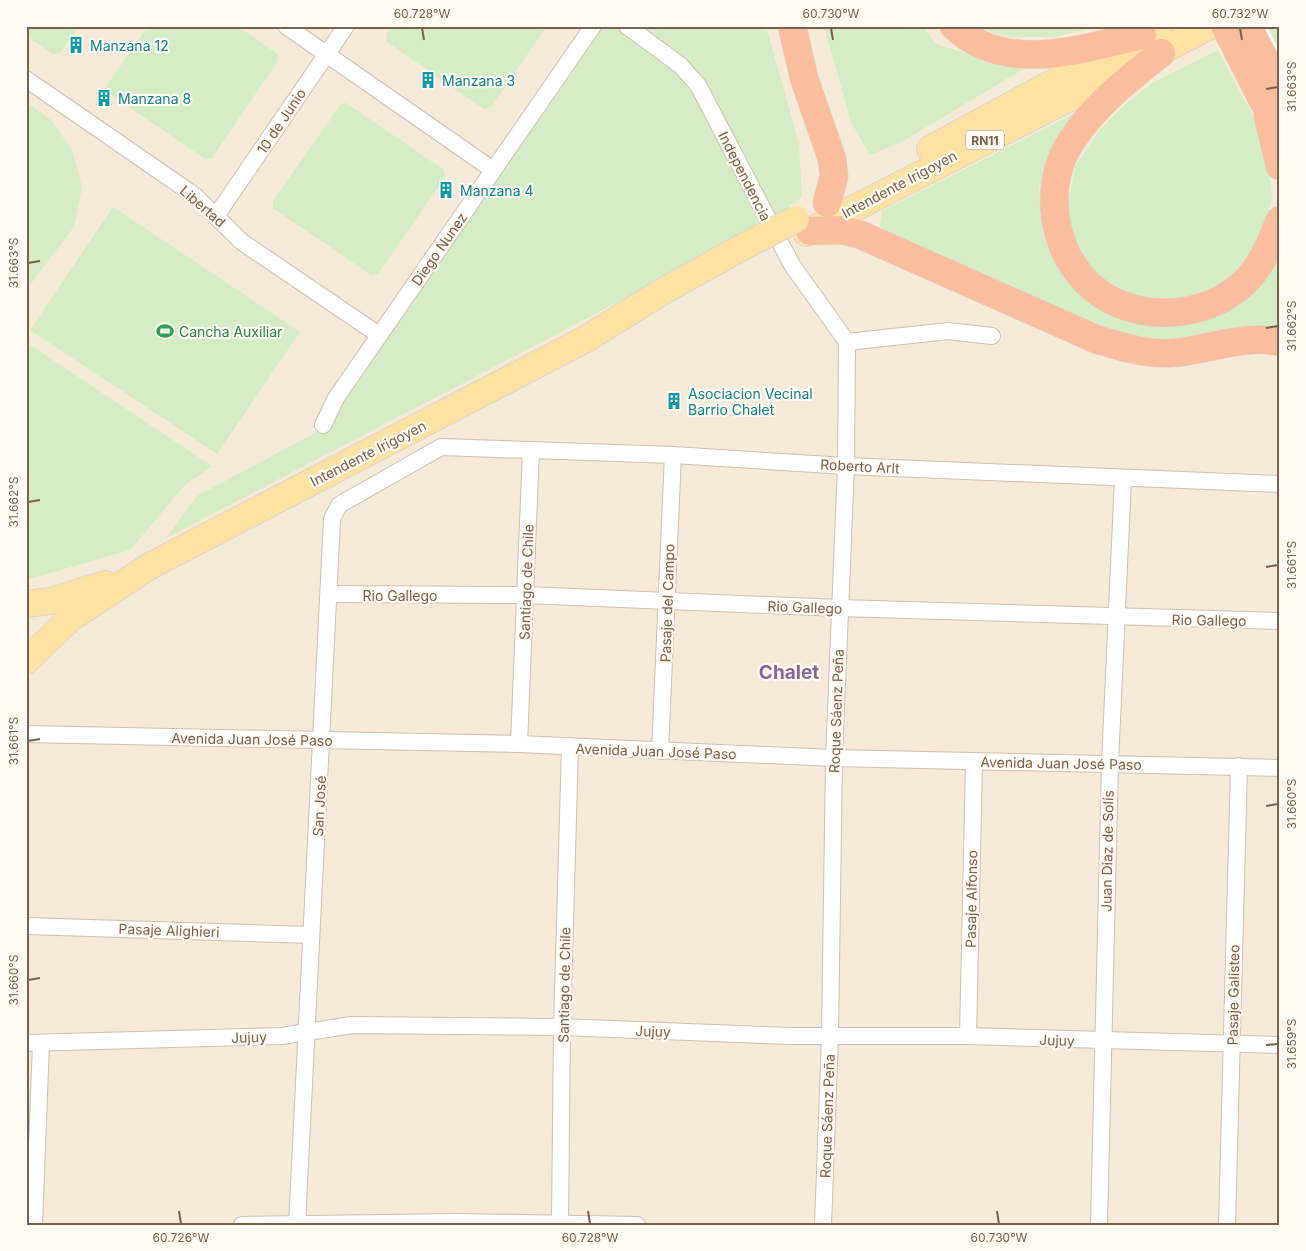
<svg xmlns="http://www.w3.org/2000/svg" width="1306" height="1251" viewBox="0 0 1306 1251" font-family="Inter,sans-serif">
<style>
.residential{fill:#f6ead8}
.green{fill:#d4edc7}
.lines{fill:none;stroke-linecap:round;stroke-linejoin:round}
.minor-casing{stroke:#d2c0ae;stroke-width:18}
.primary-casing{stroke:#ddd6d0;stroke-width:28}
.motorway-casing{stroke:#ddd6d0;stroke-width:29}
.minor{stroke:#fff;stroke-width:16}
.primary{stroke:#fee2a1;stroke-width:26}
.motorway{stroke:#fabe9f;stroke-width:28}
.primary-bridge-casing{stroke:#ddd6d0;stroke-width:28;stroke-linecap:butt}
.primary-bridge{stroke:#fee2a1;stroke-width:26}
.ticks{fill:none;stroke:#7b604b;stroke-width:2}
.labels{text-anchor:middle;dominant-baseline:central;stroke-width:4.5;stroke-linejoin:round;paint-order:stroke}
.shield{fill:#fffbf2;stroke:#a38e7d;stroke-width:1}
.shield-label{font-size:12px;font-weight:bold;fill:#7b604b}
.culture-label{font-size:14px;fill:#0d838f;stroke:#fffbf2;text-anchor:start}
.street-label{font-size:14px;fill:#7b604b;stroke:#fffbf2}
.leisure-label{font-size:14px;fill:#27864d;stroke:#fffbf2;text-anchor:start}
.district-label{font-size:19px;font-weight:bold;fill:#896496;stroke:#fffbf2}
.neatline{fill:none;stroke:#7b604b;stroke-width:2}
.ticks-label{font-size:12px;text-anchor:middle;fill:#7b604b}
</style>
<rect width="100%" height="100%" fill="#fef8eb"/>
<!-- residential -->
<polygon class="residential" points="26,26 1225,26 1280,134 1280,1225 26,1225"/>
<!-- green -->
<g class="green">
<polygon points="26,26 79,26 60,53 53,54 26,36"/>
<polygon points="148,26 237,26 278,54 278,61 212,158 205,159 107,92 107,85"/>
<polygon points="392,26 547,26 491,107 484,109 387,42 386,34"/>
<polygon points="604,26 766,26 799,144 802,197 754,231 166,538 197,496 328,426 375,358 364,358 459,231 462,231 484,200 482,196 480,197 548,108"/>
<polygon points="824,26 923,26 936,44 988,60 1032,64 903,141 870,155 851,122"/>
<polygon points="975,26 1101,26 1056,37 1008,37"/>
<polygon points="1267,26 1280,26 1280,51 1278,48"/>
<polygon points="1218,50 1254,118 1269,154 1272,199 1263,230 1240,272 1199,299 1160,303 1122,296 1092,274 1074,245 1066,219 1075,166 1099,131 1122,107 1151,84"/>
<polygon points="26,102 51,120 72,150 82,187 74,227 26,290"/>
<polygon points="346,103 444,170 445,177 378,274 371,275 273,208 273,201 341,104"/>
<polygon points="1085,108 1051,153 1039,188 1044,237 1062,275 1091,304 1129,323 1176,322 1256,288 1280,256 1280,330 1160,342 1120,337 893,239 880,226 882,211"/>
<polygon points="113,207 300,332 217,454 30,330"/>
<polygon points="26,342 212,466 184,486 130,550 26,580"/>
</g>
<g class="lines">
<!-- minor casing -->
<g class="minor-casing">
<g id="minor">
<polyline points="286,26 493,170"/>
<polyline points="627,26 680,65 698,85 792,265 847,342"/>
<polyline points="26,79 194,195 242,242 379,335"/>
<polyline points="216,216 346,26"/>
<polyline points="323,425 336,398 593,26"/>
<polyline points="329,594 525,595 839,608 1280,621"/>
<polyline points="26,734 519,744 834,758 1280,768"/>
<polyline points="519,744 531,450"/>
<polyline points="660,751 673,455"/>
<polyline points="26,926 311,935"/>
<polyline points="968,1036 974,762"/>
<polyline points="26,1043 282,1036 352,1025 562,1027 790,1036 968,1036 1280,1045"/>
<polyline points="560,1222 562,1027 570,747"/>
<polyline points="34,1225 41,1043"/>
<polyline points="242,1225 457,1222 637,1225"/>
<polyline points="297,1225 332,519 339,505 441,447 673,455 846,466 1280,484"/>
<polyline points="823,1225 830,1036 834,758 846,466 847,342 948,331 992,336"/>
<polyline points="1099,1225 1110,763 1123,478"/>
<polyline points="1227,1225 1239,766"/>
</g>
</g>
<!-- primary casing -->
<g class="primary-casing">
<g id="primary">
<polyline points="930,149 1158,26"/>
<polyline points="806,233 1210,26"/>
<polyline points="26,604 51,601 105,584"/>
<polyline points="26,661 71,618 150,566 586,339 660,293 739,249"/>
</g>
</g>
<!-- motorway casing -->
<g class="motorway-casing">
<g id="motorway">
<polyline points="792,26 804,78 832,159 834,176 827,203"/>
<path d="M 954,26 C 1005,75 1081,49 1142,35"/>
<polyline points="1225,26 1280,134"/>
<polyline points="1247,26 1280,88"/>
<path d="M 1161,53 C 1128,79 1095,105 1072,140 C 1041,185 1052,255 1094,289 C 1137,323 1204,320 1244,283 C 1262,266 1271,242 1280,220"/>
<polyline points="1268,117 1280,166"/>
<path d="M 810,231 L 842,230 L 861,235 L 1098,340 C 1123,347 1147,355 1173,353 C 1208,350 1245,334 1280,342"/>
</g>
</g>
<!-- minor -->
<use href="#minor" class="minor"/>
<!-- primary -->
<use href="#primary" class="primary"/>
<!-- motorway -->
<use href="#motorway" class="motorway"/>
<!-- primary-bridge casing -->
<g class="primary-bridge-casing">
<polyline id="primary-bridge" points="739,249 796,219"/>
</g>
<!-- primary-bridge -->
<use href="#primary-bridge" class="primary-bridge"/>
</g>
<!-- ticks -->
<path class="ticks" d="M 422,28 L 424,40M 831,28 L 833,40M 1240,28 L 1242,40M 1266,89 L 1278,87M 28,263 L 40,261M 1266,328 L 1278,326M 28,502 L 40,500M 1266,567 L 1278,565M 28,741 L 40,739M 1266,806 L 1278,804M 28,980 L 40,978M 1266,1045 L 1278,1044M 179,1211 L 181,1224M 588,1211 L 590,1224M 997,1211 L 999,1224"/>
<!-- icons -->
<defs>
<g id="building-bare" transform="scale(1.35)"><path d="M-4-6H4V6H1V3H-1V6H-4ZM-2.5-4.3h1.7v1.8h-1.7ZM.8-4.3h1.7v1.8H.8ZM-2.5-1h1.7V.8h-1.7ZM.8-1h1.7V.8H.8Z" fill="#0f9aa8" stroke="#fffbf2" stroke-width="2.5" paint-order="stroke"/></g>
<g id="stadium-bare" transform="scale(1.35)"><path d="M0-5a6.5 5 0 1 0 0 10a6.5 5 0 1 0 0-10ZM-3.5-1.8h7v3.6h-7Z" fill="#2e9e5b" stroke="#fffbf2" stroke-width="2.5" paint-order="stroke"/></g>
</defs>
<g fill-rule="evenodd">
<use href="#building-bare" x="76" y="45"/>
<use href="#building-bare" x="428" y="80"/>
<use href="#building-bare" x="104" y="98"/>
<use href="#building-bare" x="446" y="190"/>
<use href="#stadium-bare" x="165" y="331"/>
<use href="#building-bare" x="674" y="401"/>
</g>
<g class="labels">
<!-- shield labels -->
<rect class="shield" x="966" y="130.5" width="38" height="19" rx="4"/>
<g class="shield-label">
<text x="985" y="140">RN11</text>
</g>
<!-- culture labels -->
<g class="culture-label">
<text x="90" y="45">Manzana 12</text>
<text x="442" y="80">Manzana 3</text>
<text x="118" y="98">Manzana 8</text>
<text x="460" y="190">Manzana 4</text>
<text x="688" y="393">Asociacion Vecinal<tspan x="688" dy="16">Barrio Chalet</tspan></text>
</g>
<!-- street labels -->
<g class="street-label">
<text transform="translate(281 121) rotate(-56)">10 de Junio</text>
<text transform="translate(745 176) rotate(63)">Independencia</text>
<text transform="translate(899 184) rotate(-28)">Intendente Irigoyen</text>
<text transform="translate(203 206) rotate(41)">Libertad</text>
<text transform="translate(439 249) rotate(-55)">Diego Nunez</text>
<text transform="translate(368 453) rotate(-27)">Intendente Irigoyen</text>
<text transform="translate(860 466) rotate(3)">Roberto Arlt</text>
<text transform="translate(526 582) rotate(-88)">Santiago de Chile</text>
<text x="400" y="595">Rio Gallego</text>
<text transform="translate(667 603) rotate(-88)">Pasaje del Campo</text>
<text transform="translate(805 607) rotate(2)">Rio Gallego</text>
<text transform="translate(1209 620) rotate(1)">Rio Gallego</text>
<text transform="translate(836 711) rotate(-88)">Roque Sáenz Peña</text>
<text transform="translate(252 739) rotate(1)">Avenida Juan José Paso</text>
<text transform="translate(656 751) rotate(2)">Avenida Juan José Paso</text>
<text transform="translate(1061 763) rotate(1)">Avenida Juan José Paso</text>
<text transform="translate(319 806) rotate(-87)">San José</text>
<text transform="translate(1107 851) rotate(-89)">Juan Díaz de Solís</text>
<text transform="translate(971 899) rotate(-89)">Pasaje Alfonso</text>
<text transform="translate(169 930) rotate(2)">Pasaje Alighieri</text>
<text transform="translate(564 985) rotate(-89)">Santiago de Chile</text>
<text transform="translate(1233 995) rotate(-89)">Pasaje Galisteo</text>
<text transform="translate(653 1031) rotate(2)">Jujuy</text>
<text transform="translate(249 1037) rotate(-2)">Jujuy</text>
<text transform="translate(1057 1040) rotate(2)">Jujuy</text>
<text transform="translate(827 1116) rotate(-88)">Roque Sáenz Peña</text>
</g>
<!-- leisure labels -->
<g class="leisure-label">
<text x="179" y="331">Cancha Auxiliar</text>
</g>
<!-- district labels -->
<g class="district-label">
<text x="789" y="672">Chalet</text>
</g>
</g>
<!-- border -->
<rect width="1306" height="1251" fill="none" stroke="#fffbf2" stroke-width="55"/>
<rect x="28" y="28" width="1250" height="1196" class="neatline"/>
<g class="ticks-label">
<text x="422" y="18">60.728°W</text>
<text x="831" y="18">60.730°W</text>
<text x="1240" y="18">60.732°W</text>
<text transform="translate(1292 87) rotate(-90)" y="4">31.663°S</text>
<text transform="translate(14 263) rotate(-90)" y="4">31.663°S</text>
<text transform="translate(1292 326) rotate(-90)" y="4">31.662°S</text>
<text transform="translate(14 502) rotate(-90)" y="4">31.662°S</text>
<text transform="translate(1292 565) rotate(-90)" y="4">31.661°S</text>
<text transform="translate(14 741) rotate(-90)" y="4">31.661°S</text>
<text transform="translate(1292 804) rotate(-90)" y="4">31.660°S</text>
<text transform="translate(14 980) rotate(-90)" y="4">31.660°S</text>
<text transform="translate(1292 1044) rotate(-90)" y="4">31.659°S</text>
<text x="181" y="1242">60.726°W</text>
<text x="590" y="1242">60.728°W</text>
<text x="999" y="1242">60.730°W</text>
</g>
</svg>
